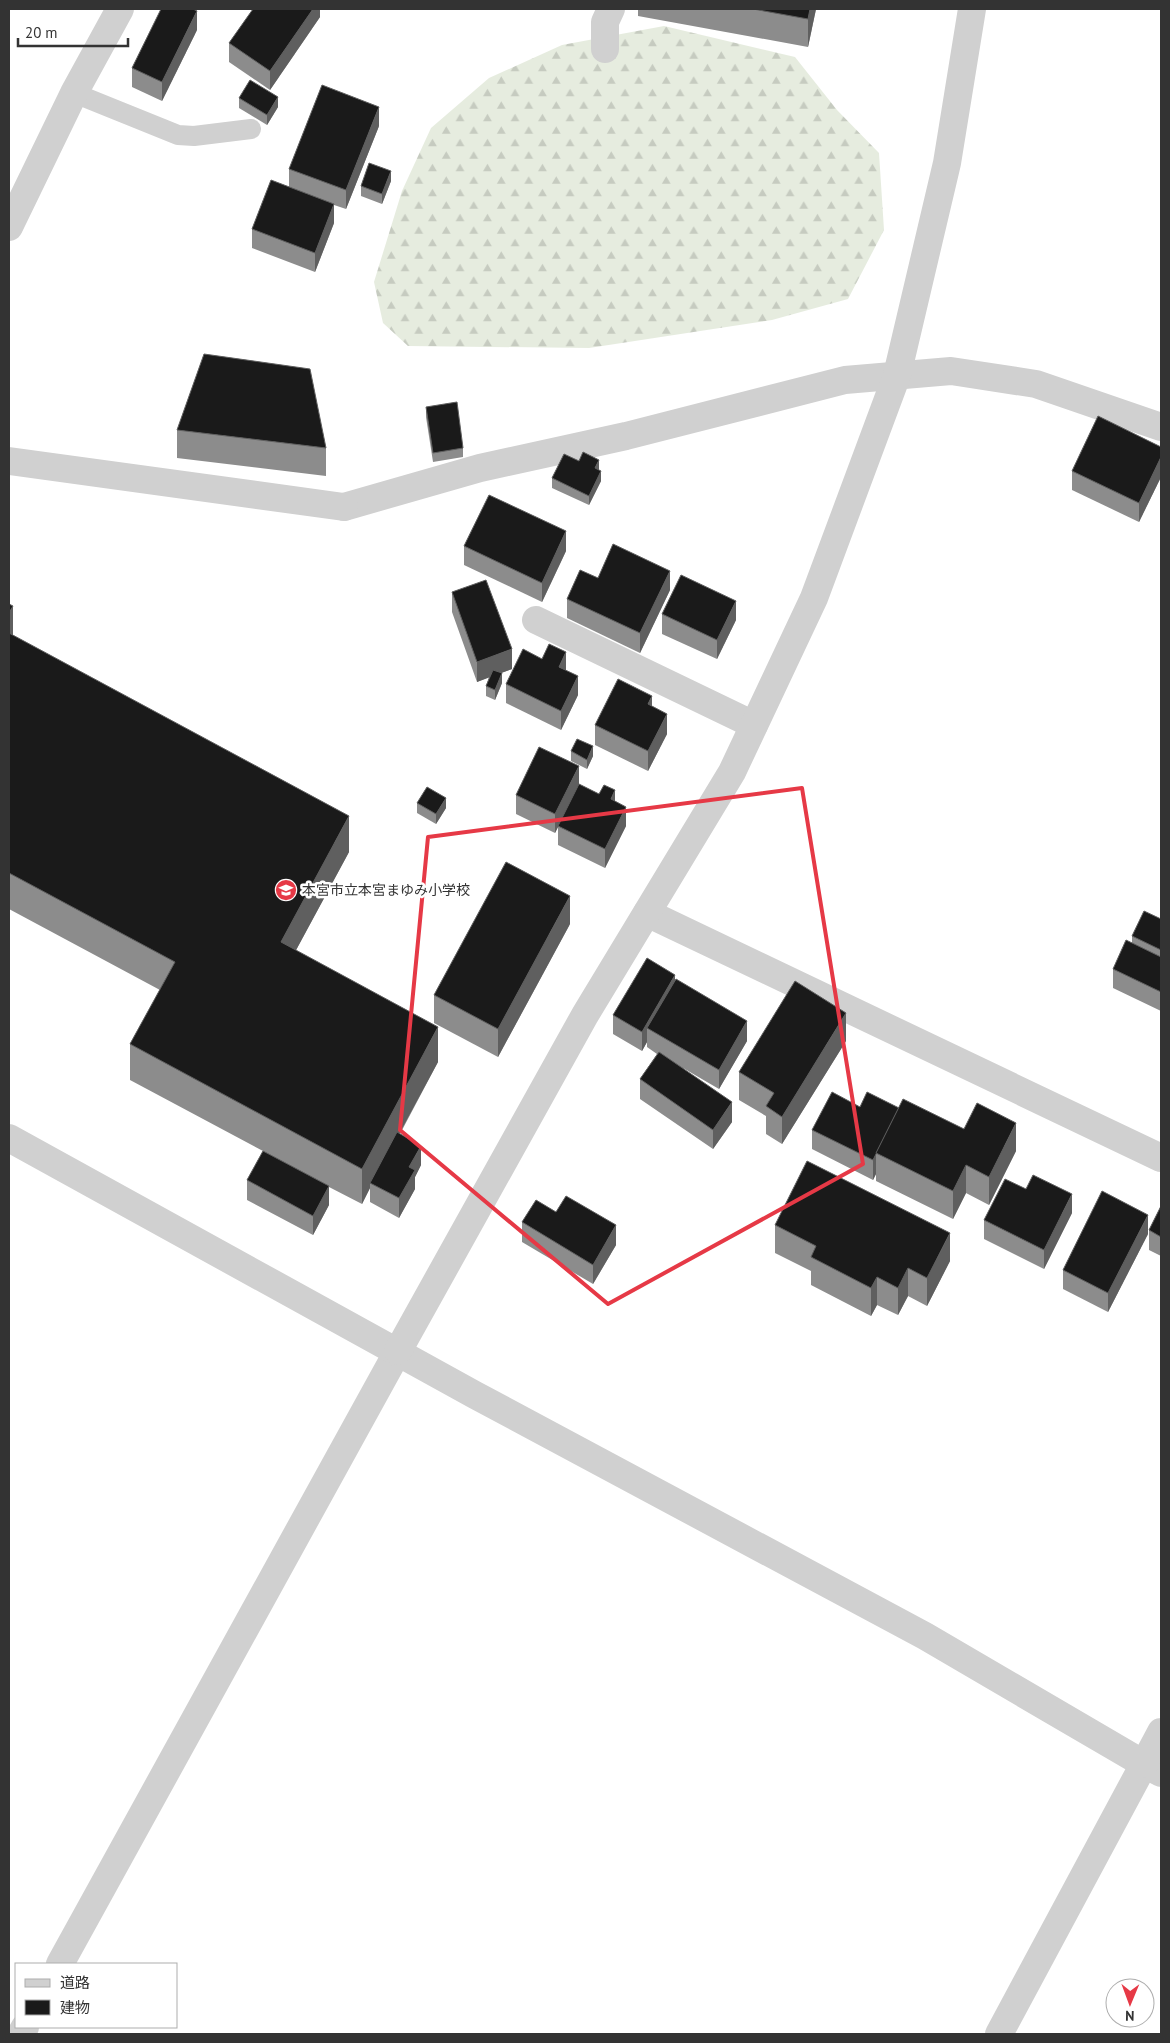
<svg xmlns="http://www.w3.org/2000/svg" width="1170" height="2043" viewBox="0 0 1170 2043" font-family="'PT Sans','Noto Sans JP',sans-serif">
<style>
.forest{fill:url(#forest-firs)}
.lines{fill:none;stroke-linecap:round;stroke-linejoin:round}
.service{stroke:#d0d0d0;stroke-width:20}
.minor{stroke:#d0d0d0;stroke-width:28}
.tertiary{stroke:#d0d0d0;stroke-width:28}
.wall{fill:#8c8c8c}
.shaded-wall{fill:#5f5f5f}
.building{fill:#1a1a1a;stroke:#5f5f5f}
.marked{fill:none;stroke:#e63946;stroke-width:4;stroke-linejoin:round}
.labels{text-anchor:middle;dominant-baseline:central;stroke-width:5;stroke-linejoin:round;paint-order:stroke}
.poi-label{font-size:14px;fill:#333;stroke:#fff;text-anchor:start}
</style>
<defs>
<pattern id="forest-firs" width="22" height="20" patternUnits="userSpaceOnUse" patternTransform="scale(1.25)"><rect width="22" height="20" fill="#e6ecdf"/><path d="M5 1l3.5 6h-7zM16 11l3.5 6h-7z" fill="#c6cbc0"/></pattern>
</defs>
<rect width="100%" height="100%" fill="#fff"/>
<!-- forest -->
<polygon class="forest" points="664,26 795,57 837,110 879,153 884,230 848,299 772,320 589,348 408,346 383,323 374,282 402,191 431,128 489,78 562,45"/>
<g class="lines">
<!-- service -->
<polyline class="service" points="74,93 178,135 194,136 251,129"/>
<!-- minor -->
<g class="minor">
<polyline points="605,49 605,22 611,9"/>
<polyline points="9,227 74,93 120,9"/>
<polyline points="344,507 480,468 626,436 845,380 951,371 1036,384 1161,427"/>
<polyline points="536,620 754,725"/>
<polyline points="647,913 1161,1158"/>
<polyline points="60,1964 398,1351"/>
<polyline points="21,2034 25,2027"/>
<polyline points="999,2034 1144,1764 1161,1773"/>
</g>
<!-- tertiary -->
<g class="tertiary">
<polyline points="9,461 344,507"/>
<polyline points="9,1138 475,1395 925,1636 1144,1764 1161,1732"/>
<polyline points="398,1351 585,1015 732,772 814,598 897,375 947,163 972,9"/>
</g>
</g>
<!-- wall -->
<g class="wall">
<polygon points="320,9 320,17 270,90 229,62 229,43"/>
<polygon points="638,9 816,9 808,47 638,16"/>
<polygon points="197,30 162,101 132,87 132,68"/>
<polygon points="239,98 278,107 267,125 239,108"/>
<polygon points="379,126 346,209 334,205 334,223 315,272 252,248 252,229 289,187 289,169"/>
<polygon points="391,181 382,204 361,196 361,186"/>
<polygon points="426,407 463,448 463,457 433,462 426,417"/>
<polygon points="177,430 326,448 326,476 177,458"/>
<polygon points="1161,447 1161,477 1139,522 1072,490 1072,471"/>
<polygon points="579,461 599,470 601,481 589,505 552,488 552,478"/>
<polygon points="464,546 566,551 542,602 464,565"/>
<polygon points="598,578 670,590 640,653 567,618 567,599"/>
<polygon points="452,592 512,669 501,673 502,683 495,700 486,696 486,686 489,677 477,682 452,612"/>
<polygon points="9,604 13,635 349,852 296,950 438,1062 400,1134 421,1165 415,1177 415,1189 399,1218 370,1202 370,1188 362,1204 329,1187 329,1205 313,1235 247,1200 247,1180 263,1151 130,1080 130,1044 160,990 9,909"/>
<polygon points="662,614 736,620 717,659 662,634"/>
<polygon points="506,684 578,695 561,730 506,703"/>
<polygon points="652,706 667,734 648,771 595,745 595,725"/>
<polygon points="571,751 593,756 587,769 571,761"/>
<polygon points="579,785 615,801 626,826 605,868 558,845 558,827 555,833 516,814 516,795"/>
<polygon points="417,803 446,808 436,824 417,813"/>
<polygon points="1161,919 1161,1011 1113,988 1113,969 1132,943 1132,936"/>
<polygon points="570,924 498,1057 434,1023 434,995"/>
<polygon points="675,980 747,1041 719,1089 683,1068 732,1122 713,1149 640,1099 640,1079 657,1054 647,1047 647,1042 642,1051 613,1034 613,1015"/>
<polygon points="846,1041 782,1144 766,1134 766,1116 739,1100 739,1072"/>
<polygon points="860,1107 899,1108 964,1129 1016,1151 989,1205 966,1193 953,1219 876,1181 876,1174 873,1180 812,1149 812,1130"/>
<polygon points="1161,1206 1161,1256 1149,1250 1149,1230"/>
<polygon points="1072,1213 1044,1269 984,1239 984,1220"/>
<polygon points="522,1222 616,1245 593,1284 522,1242"/>
<polygon points="775,1225 950,1261 927,1306 908,1296 898,1315 877,1305 871,1316 811,1285 811,1271 775,1253"/>
<polygon points="1148,1234 1108,1312 1063,1289 1063,1270"/>
</g>
<!-- shaded-wall -->
<g class="shaded-wall">
<polygon points="313,9 320,9 320,17 270,90 270,71"/>
<polygon points="810,9 816,9 808,47 808,19"/>
<polygon points="197,11 197,30 162,101 162,82"/>
<polygon points="278,97 278,107 267,125 267,115"/>
<polygon points="379,107 379,126 346,209 346,190"/>
<polygon points="391,171 391,181 382,204 382,194"/>
<polygon points="334,204 334,223 315,272 315,253"/>
<polygon points="1161,457 1161,477 1139,522 1139,503"/>
<polygon points="599,460 599,470 595,478 595,468"/>
<polygon points="601,471 601,481 589,505 589,496"/>
<polygon points="566,531 566,551 542,602 542,583"/>
<polygon points="670,571 670,590 640,653 640,633"/>
<polygon points="736,601 736,620 717,659 717,640"/>
<polygon points="13,606 13,642 9,649 9,613"/>
<polygon points="512,649 512,669 477,682 477,662"/>
<polygon points="566,652 566,671 559,667"/>
<polygon points="502,673 502,683 495,700 495,690"/>
<polygon points="578,676 578,695 561,730 561,711"/>
<polygon points="652,696 652,715 648,704"/>
<polygon points="667,714 667,734 648,771 648,751"/>
<polygon points="593,746 593,756 587,769 587,760"/>
<polygon points="579,766 579,785 555,833 555,814"/>
<polygon points="615,790 615,810 611,799"/>
<polygon points="446,798 446,808 436,824 436,814"/>
<polygon points="626,807 626,826 605,868 605,849"/>
<polygon points="349,816 349,852 281,978 281,942"/>
<polygon points="570,896 570,924 498,1057 498,1029"/>
<polygon points="675,975 675,994 647,1028 647,1042 642,1051 642,1032"/>
<polygon points="846,1013 846,1041 782,1144 782,1117"/>
<polygon points="747,1021 747,1041 719,1089 719,1070"/>
<polygon points="438,1027 438,1062 372,1184 370,1183 370,1188 362,1204 362,1169"/>
<polygon points="732,1102 732,1122 713,1149 713,1130"/>
<polygon points="1016,1123 1016,1151 989,1205 989,1177"/>
<polygon points="421,1146 421,1165 415,1177 415,1189 399,1218 399,1198 409,1167"/>
<polygon points="876,1155 876,1174 873,1180 873,1160"/>
<polygon points="966,1165 966,1193 953,1219 953,1191"/>
<polygon points="329,1186 329,1205 313,1235 313,1216"/>
<polygon points="1072,1194 1072,1213 1044,1269 1044,1250"/>
<polygon points="1148,1215 1148,1234 1108,1312 1108,1293"/>
<polygon points="616,1225 616,1245 593,1284 593,1265"/>
<polygon points="950,1233 950,1261 927,1306 927,1278"/>
<polygon points="908,1268 908,1296 898,1315 898,1288"/>
<polygon points="877,1277 877,1305 871,1316 871,1288"/>
</g>
<!-- building -->
<g class="building">
<polygon points="161,9 193,9 197,11 162,82 132,68"/>
<polygon points="253,9 313,9 270,71 229,43"/>
<polygon points="753,9 810,9 808,19"/>
<polygon points="250,80 278,97 267,115 239,98"/>
<polygon points="322,85 379,107 346,190 289,169"/>
<polygon points="369,163 391,171 382,194 361,186"/>
<polygon points="271,180 334,204 315,253 252,229"/>
<polygon points="204,354 310,369 326,448 177,430"/>
<polygon points="457,402 463,448 433,453 426,407"/>
<polygon points="1098,416 1161,447 1161,457 1139,503 1072,471"/>
<polygon points="583,452 599,460 595,468 601,471 589,496 552,478 564,454 579,461"/>
<polygon points="489,495 566,531 542,583 464,546"/>
<polygon points="613,544 670,571 640,633 567,599 580,570 598,578"/>
<polygon points="681,575 736,601 717,640 662,614"/>
<polygon points="486,580 512,649 477,662 452,592"/>
<polygon points="9,604 13,606 9,613"/>
<polygon points="9,633 349,816 281,942 438,1027 362,1169 130,1044 175,962 9,873"/>
<polygon points="549,644 566,652 559,667 578,676 561,711 506,684 523,649 542,659"/>
<polygon points="493,670 502,673 495,690 486,686"/>
<polygon points="618,679 652,696 648,704 667,714 648,751 595,725"/>
<polygon points="577,739 593,746 587,760 571,751"/>
<polygon points="539,747 579,766 555,814 516,795"/>
<polygon points="579,784 599,794 604,785 615,790 611,799 626,807 605,849 558,826"/>
<polygon points="427,787 446,798 436,814 417,803"/>
<polygon points="506,862 570,896 498,1029 434,995"/>
<polygon points="1144,911 1161,919 1161,950 1132,936"/>
<polygon points="1126,940 1161,957 1161,992 1113,969"/>
<polygon points="647,958 675,975 642,1032 613,1015"/>
<polygon points="676,979 747,1021 719,1070 647,1028"/>
<polygon points="795,981 846,1013 782,1117 766,1106 774,1093 739,1072"/>
<polygon points="659,1052 732,1102 713,1130 640,1079"/>
<polygon points="832,1092 860,1107 867,1092 899,1108 873,1160 812,1130"/>
<polygon points="903,1099 964,1129 977,1103 1016,1123 989,1177 966,1165 953,1191 876,1153"/>
<polygon points="397,1132 421,1146 409,1167 415,1170 399,1198 370,1183"/>
<polygon points="263,1151 329,1186 313,1216 247,1180"/>
<polygon points="807,1161 950,1233 927,1278 908,1268 898,1288 877,1277 871,1288 811,1257 816,1246 775,1225"/>
<polygon points="1033,1175 1072,1194 1044,1250 984,1220 1005,1179 1026,1189"/>
<polygon points="1102,1191 1148,1215 1108,1293 1063,1270"/>
<polygon points="566,1196 616,1225 593,1265 522,1222 536,1200 556,1212"/>
<polygon points="1161,1206 1161,1237 1149,1230"/>
</g>
<!-- marked area -->
<path class="marked" d="M 802,788 L 863,1164 L 608,1304 L 400,1130 L 428,837 Z"/>
<!-- icons -->
<defs>
<g id="school-disc" transform="scale(1.125)"><circle r="9.5" fill="#e63946" stroke="#fff"/><path d="M0-5L7-2L0 1L-7-2ZM-4 1L0 2.5L4 1V4Q0 6-4 4Z" fill="#fff"/></g>
</defs>
<g fill-rule="evenodd">
<use href="#school-disc" x="286" y="890"/>
</g>
<g class="labels">
<!-- poi labels -->
<g class="poi-label">
<text x="302" y="890">本宮市立本宮まゆみ小学校</text>
</g>
</g>
<!-- border -->
<rect width="1170" height="2043" fill="none" stroke="#333333" stroke-width="20"/>
<!-- legend -->
<rect x="15" y="1963" width="162" height="65" fill="#ffffff" stroke="#adadad"/>
<rect x="25" y="1979" width="25" height="8" fill="#d0d0d0" stroke="#adadad"/>
<text x="60" y="1988" font-size="15" fill="#333333">道路</text>
<rect x="25" y="2000" width="25" height="15" fill="#1a1a1a" stroke="#adadad"/>
<text x="60" y="2013" font-size="15" fill="#333333">建物</text>
<!-- north arrow -->
<g transform="translate(1130 2003) rotate(181)"><circle r="24" fill="#ffffff" stroke="#adadad"/>
<path d="M0-4L9 19L0 12L-9 19Z" fill="#e63946"/>
<text y="-8" font-size="14" font-weight="bold" text-anchor="middle" fill="#333333">N</text>
</g>
<!-- scale -->
<path d="M18 38v8h110v-8" fill="none" stroke="#333333" stroke-width="2.5"/>
<text x="25" y="38" font-size="15" fill="#333333" stroke="#ffffff" stroke-width="4" paint-order="stroke">20 m</text>
</svg>
